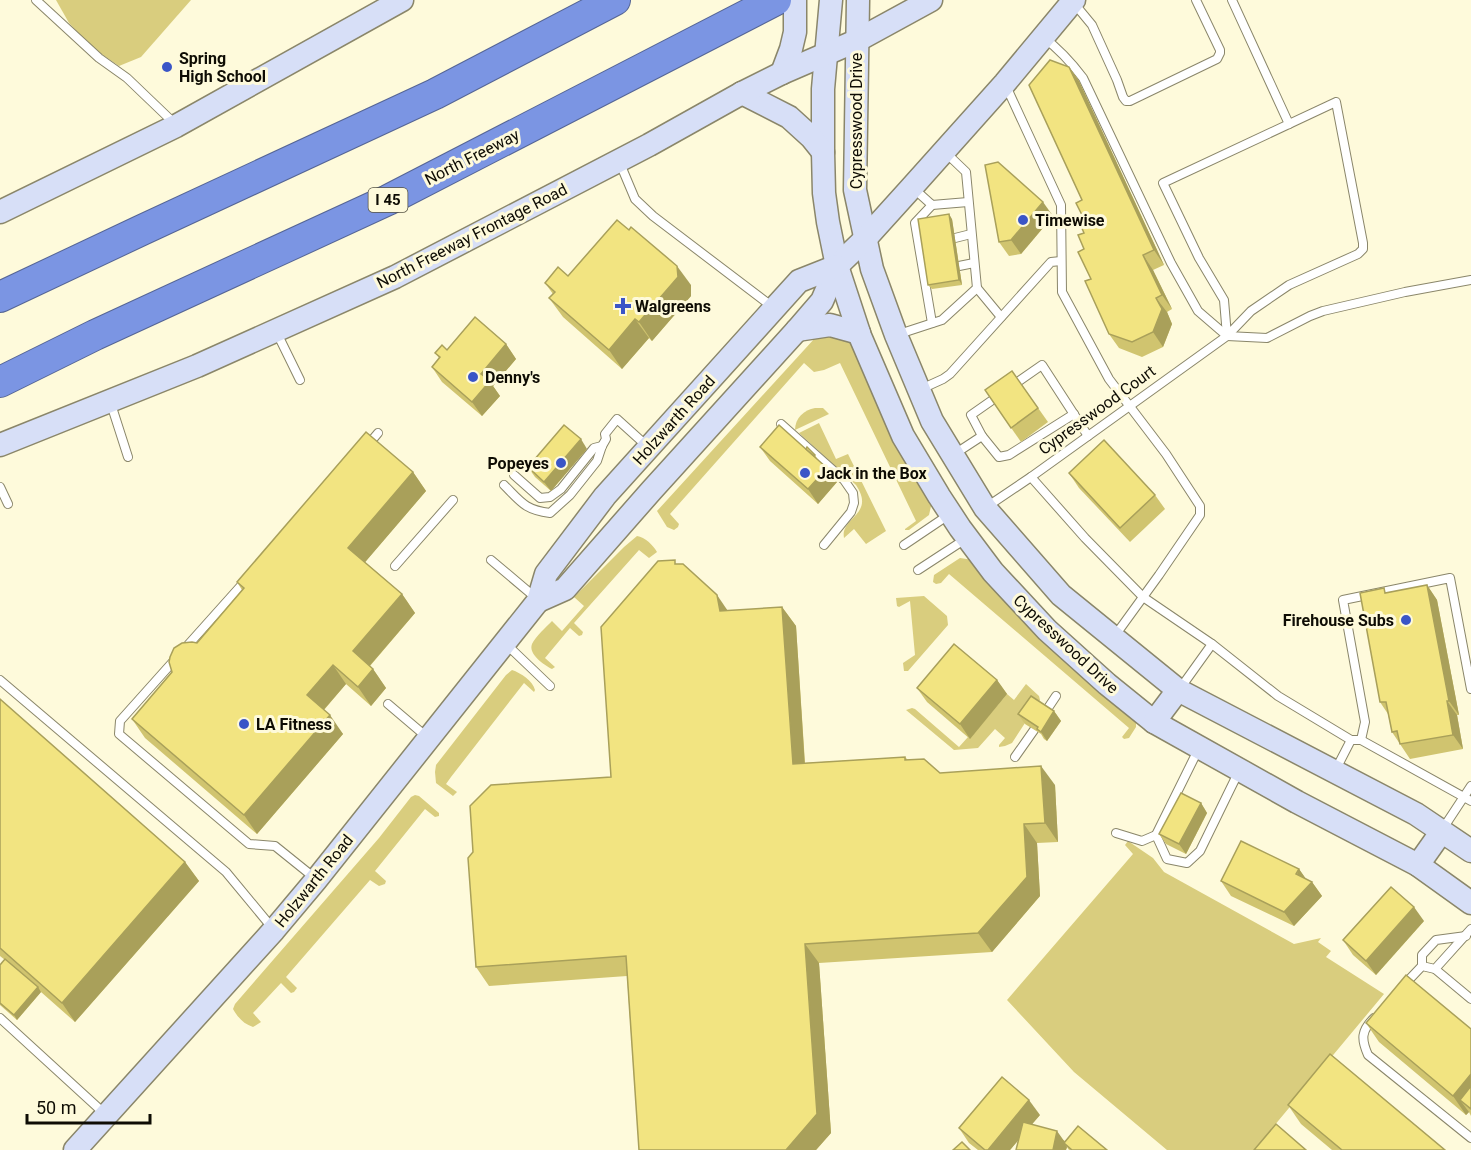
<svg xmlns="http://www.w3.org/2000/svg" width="1471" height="1150" viewBox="0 0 1471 1150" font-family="Roboto,sans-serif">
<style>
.green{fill:#d9cd7e}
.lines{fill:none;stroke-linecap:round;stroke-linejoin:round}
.service-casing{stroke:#8a866a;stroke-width:10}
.secondary-casing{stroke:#8a866a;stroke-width:25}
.motorway-casing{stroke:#556595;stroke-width:32}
.service{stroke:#fff;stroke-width:8}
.secondary{stroke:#d7dff7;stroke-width:22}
.motorway{stroke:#7b95e3;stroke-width:30}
.wall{fill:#d0c46f}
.shaded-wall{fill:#a9a05a}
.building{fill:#f2e481;stroke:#a9a05a;stroke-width:1.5}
.poi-dot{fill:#3a55c7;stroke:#fefadb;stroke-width:2}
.labels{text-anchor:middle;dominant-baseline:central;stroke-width:6;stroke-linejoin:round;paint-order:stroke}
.shield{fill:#fefadb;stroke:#565344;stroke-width:1.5}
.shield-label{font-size:15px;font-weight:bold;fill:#0e0c04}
.poi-label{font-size:16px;font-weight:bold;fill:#0e0c04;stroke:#fefadb;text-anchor:start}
.street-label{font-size:16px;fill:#0e0c04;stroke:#fefadb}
</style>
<rect width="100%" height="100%" fill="#fefadb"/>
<!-- green -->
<g class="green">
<polygon points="56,0 191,0 141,57 119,66 91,47 69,23"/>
<polygon points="824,333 845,335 853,344 932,502 929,515 909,530 905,530 905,529 916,521 840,363 824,370 814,372 804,363 670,514 679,524 678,527 674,530 667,527 657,511 815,338"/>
<path d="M 815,408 L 823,408 L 829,414 L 795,430 C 795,418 804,410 815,408 Z"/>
<path d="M 819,423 L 836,459 L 848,454 L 886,531 L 866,544 L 854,529 L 844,538 C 840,517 876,515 856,485 L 799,433 Z"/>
<path d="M 637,536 C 645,537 653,545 657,552 L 649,558 L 639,550 L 574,623 L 583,632 L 582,635 L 579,636 L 570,628 L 545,658 L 555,667 L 552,669 C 544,665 528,654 532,644 C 535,637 547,626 552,621 L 562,631 L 584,606 L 574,597 L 624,547 Z"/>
<polygon points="960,558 973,560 1136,722 1136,727 1129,738 1124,739 1122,737 1129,728 949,574 941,583 936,584 933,582 934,575"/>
<polygon points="924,596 947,616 948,625 908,671 904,671 903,663 915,655 910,601 899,607 897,606 896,598"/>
<path d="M 512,670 C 521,673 533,681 535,690 L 534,692 L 524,683 L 451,777 L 446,784 L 457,792 L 453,796 L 436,783 L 435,772 L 436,765 L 506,675 Z"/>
<polygon points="1026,684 1039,696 1040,700 1012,743 1005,746 999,747 999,745 1005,738 995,729 978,748 954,750 906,710 912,708 915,709 959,747 968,737 970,738 1007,694 1014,700"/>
<path d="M 415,795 L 419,796 L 439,813 L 439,816 L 435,817 L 425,809 L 375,871 L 386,881 L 385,884 L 379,886 L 370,880 L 286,977 L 297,988 L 294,992 L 291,993 L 281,983 L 253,1013 L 261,1022 L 253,1027 C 244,1024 238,1018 233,1009 L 235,1004 L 379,838 L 411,797 Z"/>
<polygon points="1128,841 1153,858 1164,872 1294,944 1321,938 1318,942 1331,951 1326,957 1384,994 1254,1150 1167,1150 1074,1072 1007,1000 1133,854 1125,845"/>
</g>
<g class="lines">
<!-- service casing -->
<g class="service-casing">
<g id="service">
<polyline points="36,0 99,58 127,78 174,123"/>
<polyline points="1232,0 1289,124"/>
<polyline points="1073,2 1092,25 1117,80 1123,97 1126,101 1130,101 1217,59 1220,53 1220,50 1196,0"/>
<path d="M 1043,37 C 1059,49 1071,62 1083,78 L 1171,263 L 1198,311 L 1227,336 L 1267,338 L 1310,316 L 1323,311 L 1405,292 L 1471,280"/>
<polyline points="1006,86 1061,205 1062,292 1109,379 1166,454 1200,506 1200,515 1159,575 1114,637"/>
<polyline points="619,161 635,199 653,216 774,308"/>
<polyline points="912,187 932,205 968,202"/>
<polyline points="932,205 915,223 932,323"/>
<polyline points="955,238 971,234"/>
<polyline points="959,266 974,263"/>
<polyline points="977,288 1001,317"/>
<polyline points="276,331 300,380"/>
<polyline points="896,335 942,320 977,288 966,172 944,151"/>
<polyline points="1012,386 1042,365 1088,436"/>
<polyline points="921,389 943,379 950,374 1051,262 1061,261"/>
<polyline points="110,401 128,457"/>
<polyline points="781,424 844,480 853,493 854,503 851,512 824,545"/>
<polyline points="982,436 999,457 1009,455 1074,414"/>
<polyline points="368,445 378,433"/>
<polyline points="953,455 982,436 971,415 1001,394"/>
<polyline points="514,475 540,498 550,497 561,489 594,448 602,446"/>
<polyline points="1031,477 1085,538 1143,597 1212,644 1278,696 1351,740 1361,740 1471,801"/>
<path d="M 504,485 C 521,502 525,510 550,513 L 570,495 L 597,461 L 602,446 L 606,439 L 605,434 L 617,419 L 648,447"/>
<polyline points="0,487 8,504"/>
<polyline points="985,508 1031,477 1227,336 1251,311 1289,285 1358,254 1363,249 1363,243 1336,102 1163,183 1199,258 1224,300 1227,336"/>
<polyline points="904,545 950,514"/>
<polyline points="491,560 536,598"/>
<polyline points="395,566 453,500"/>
<polyline points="918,570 967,538"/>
<polyline points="247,579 120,721 119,734 249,844 275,846 316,879"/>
<polyline points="505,643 550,686"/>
<polyline points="0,680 226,872 274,930"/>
<polyline points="1179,690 1212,644"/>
<polyline points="388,704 428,738"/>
<polyline points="1046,711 1056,696"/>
<polyline points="1361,740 1365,722 1343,600 1450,578 1471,689"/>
<polyline points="1199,748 1156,835 1167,859 1187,863 1200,851 1239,771"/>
<polyline points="1015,757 1034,730"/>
<polyline points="1335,771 1351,740"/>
<polyline points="1442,830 1471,786"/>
<polyline points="1116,833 1142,841 1156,835"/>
<polyline points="1422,966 1422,955 1436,940 1466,936"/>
<polyline points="1435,969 1471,999"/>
<polyline points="1403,986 1422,966 1435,969 1471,929"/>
<polyline points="0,1018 106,1115"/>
<path d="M 1374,1018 C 1361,1031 1361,1039 1368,1055 L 1471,1138"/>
</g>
</g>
<!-- secondary casing -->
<g class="secondary-casing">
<g id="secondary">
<polyline points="831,0 823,89 823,152 824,193 828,222 837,266 860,336 903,436 939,496 960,528 993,572 1047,630 1107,684 1154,722 1297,802 1418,865 1471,903"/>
<polyline points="858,0 855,190 872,269 896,335 932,421 985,508 1061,595 1178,690 1416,814 1471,851"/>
<polyline points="782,73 791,49 795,32 795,0"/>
<polyline points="742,93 789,117 811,137 823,152"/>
<polyline points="0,212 176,126 402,0"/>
<polyline points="797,330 830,325 859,333"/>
<polyline points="0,445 197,366 395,277 649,145 742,93 782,73 856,41 931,0"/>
<polyline points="538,601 565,589 651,491 797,330 822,301 837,266 865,239 912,187 1005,83 1074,0"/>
<polyline points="1154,722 1178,690"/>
<polyline points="1418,865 1442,831"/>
<polyline points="75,1150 274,930 316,880 538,601 546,574 605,496 799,281 837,266"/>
</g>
</g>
<!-- motorway casing -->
<g class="motorway-casing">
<g id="motorway">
<polyline points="0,297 142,230 435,94 615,0"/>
<polyline points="0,382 95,335 388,200 776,0"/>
</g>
</g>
<!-- service -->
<use href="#service" class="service"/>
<!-- secondary -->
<use href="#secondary" class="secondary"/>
<!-- motorway -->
<use href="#motorway" class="motorway"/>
</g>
<!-- wall -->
<g class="wall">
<polygon points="1069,67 1079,81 1164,265 1153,270 1172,309 1167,312 1172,324 1163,347 1142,357 1119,348 1109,334 1091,279 1084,249 1082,200"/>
<polygon points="1053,216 1021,254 1009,256 999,242"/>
<polygon points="952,219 962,285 932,289 928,285"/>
<polygon points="545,283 691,285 691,296 652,341 649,338 622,369 563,317 549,298 553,294"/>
<polygon points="506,344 516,359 493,386 500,396 482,416 442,382 432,367 439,358 435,353 447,350"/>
<polygon points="1012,371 1048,422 1021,442 985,390"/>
<polygon points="760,447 806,449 815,455 818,460 827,468 837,482 818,504 770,461"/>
<polygon points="587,449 551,491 535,477 528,467"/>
<polygon points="413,472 426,491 365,562 402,594 415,613 370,666 373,669 386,688 371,706 346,684 324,710 343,734 257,834 145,738 132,719 242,590 237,582"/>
<polygon points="1069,473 1155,495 1165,509 1130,542 1079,488"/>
<polygon points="677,564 728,611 782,607 796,626 805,763 905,757 908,760 940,773 1055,785 1058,842 1037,843 1040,896 992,952 819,963 831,1133 816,1150 639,1150 627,976 489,986 476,967 473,852 611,777"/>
<polygon points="1427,585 1437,600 1459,715 1457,715 1463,749 1410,759 1392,732 1388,714 1380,702 1387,593"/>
<polygon points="997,680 1007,694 970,739 927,702 917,688"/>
<polygon points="0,699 185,862 199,881 75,1022 41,992 17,1020 0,1005 0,965 5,960 0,956"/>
<polygon points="1054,711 1061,721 1047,741 1044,739 1041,734 1025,724 1018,714"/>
<polygon points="1201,803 1207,813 1186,854 1166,844 1159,834"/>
<polygon points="1299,869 1305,878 1312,882 1322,896 1294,926 1231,896 1221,881"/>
<polygon points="1424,921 1376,975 1353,955 1343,940"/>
<polygon points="1366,1023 1471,1029 1471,1116 1469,1112 1466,1115 1379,1042"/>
<polygon points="1288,1105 1445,1150 1332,1150 1301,1124"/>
<polygon points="1040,1115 1032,1124 1065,1141 1072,1150 1069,1150 1067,1147 1066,1150 1016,1150 1018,1140 1010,1150 978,1150 969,1143 959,1128"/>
</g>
<!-- shaded-wall -->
<g class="shaded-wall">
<polygon points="1069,67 1079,81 1164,265 1154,250"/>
<polygon points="1043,202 1053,216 1021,254 1011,240"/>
<polygon points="949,214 952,219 962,285 959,280"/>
<polygon points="1143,255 1153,270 1172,309 1162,295"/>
<polygon points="677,266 691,285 691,296 652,341 639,322"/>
<polygon points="1156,298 1167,312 1172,324 1163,347 1153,332"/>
<polygon points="635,319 649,338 622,369 609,350"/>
<polygon points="506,344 516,359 493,386 500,396 482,416 472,402 481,374"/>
<polygon points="581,439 587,449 551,491 544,482"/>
<polygon points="827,468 837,482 818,504 808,489"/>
<polygon points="413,472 426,491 361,567 348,548"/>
<polygon points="1427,585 1437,600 1459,715 1449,701"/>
<polygon points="402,594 415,613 366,670 353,651"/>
<polygon points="717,595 730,614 720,611"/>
<polygon points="782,607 796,626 806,783 793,764"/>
<polygon points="333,665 346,684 320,714 307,695"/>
<polygon points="373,669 386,688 371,706 358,687"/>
<polygon points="997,680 1007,694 970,739 960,724"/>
<polygon points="1447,701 1457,715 1463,749 1453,735"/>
<polygon points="1054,711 1061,721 1047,741 1041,732"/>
<polygon points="330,715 343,734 257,834 244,815"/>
<polygon points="1041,766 1055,785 1058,842 1045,823"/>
<polygon points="1201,803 1207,813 1186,854 1179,844"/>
<polygon points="1024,824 1037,843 1040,896 992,952 978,933"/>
<polygon points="185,862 199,881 75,1022 62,1003"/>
<polygon points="1299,869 1309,883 1312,882 1322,896 1294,926 1284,912"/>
<polygon points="1414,907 1424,921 1376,975 1366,961"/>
<polygon points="805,944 819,963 831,1133 816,1150 786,1150"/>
<polygon points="38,987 41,992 17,1020 14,1015"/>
<polygon points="1471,1074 1471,1109 1460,1100 1469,1112 1466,1115 1453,1096"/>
<polygon points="1029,1100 1040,1115 1010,1150 988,1150"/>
<polygon points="1057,1131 1067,1145 1064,1143 1067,1147 1066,1150 1053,1150"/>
</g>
<!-- building -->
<g class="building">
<polygon points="1050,60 1069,67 1154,250 1143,255 1162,295 1156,298 1162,309 1153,332 1132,342 1109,334 1085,281 1091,279 1078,252 1084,249 1078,235 1084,233 1078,219 1083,217 1076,203 1082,200 1029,85"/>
<polygon points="998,162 1043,202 1011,240 999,242 985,165"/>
<polygon points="949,214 959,280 928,285 918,219"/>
<polygon points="617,220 629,230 631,227 677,266 678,277 639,322 635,319 609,350 549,298 555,292 545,283 558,267 568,276"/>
<polygon points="475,317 506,344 481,374 490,381 472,402 432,367 440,357 435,353 442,345 447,350"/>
<polygon points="1012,371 1038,408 1011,428 985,390"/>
<polygon points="564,425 581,439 544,482 528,467"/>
<polygon points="779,425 827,468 808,489 760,447"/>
<polygon points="366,432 413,472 348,548 402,594 353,651 373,669 358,687 333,665 307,695 330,715 244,815 132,719 172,672 169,662 170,657 174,648 182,643 192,642 197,643 244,588 237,582"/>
<polygon points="1104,440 1155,495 1120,528 1069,473"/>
<polygon points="807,447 815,455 814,456 806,449"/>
<polygon points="675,560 675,564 683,564 717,595 720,611 782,607 793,764 905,757 905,760 924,759 940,773 1041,766 1045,823 1024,824 1027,877 978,933 805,944 817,1114 786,1150 639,1150 626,956 476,967 468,858 473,852 470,806 491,785 611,777 601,627 658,561"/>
<polygon points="1427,585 1449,701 1447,701 1453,735 1400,744 1397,731 1392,732 1386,702 1380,702 1360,593 1384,588 1385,593"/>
<polygon points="954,644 997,680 960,724 917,688"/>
<polygon points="1031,696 1054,711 1041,732 1037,729 1038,727 1018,714"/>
<polygon points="0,699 185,862 62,1003 0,948"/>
<polygon points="1181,793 1201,803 1179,844 1159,834"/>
<polygon points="1241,841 1299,869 1296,874 1312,882 1284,912 1221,881"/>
<polygon points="1391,887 1414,907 1366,961 1343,940"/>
<polygon points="5,959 38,987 14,1015 0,1003 0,965"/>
<polygon points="1406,975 1471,1029 1471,1074 1453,1096 1366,1023"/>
<polygon points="1330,1054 1445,1150 1342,1150 1288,1105"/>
<polygon points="1002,1077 1029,1100 988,1150 985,1150 959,1128"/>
<polygon points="1471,1086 1471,1109 1460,1100"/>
<polygon points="1023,1122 1057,1131 1053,1150 1016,1150"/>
<polygon points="1276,1124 1306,1150 1254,1150"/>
<polygon points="1078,1126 1107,1150 1072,1150 1064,1143"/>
<polygon points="962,1142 970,1150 953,1150"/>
</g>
<!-- markers -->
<g class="poi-dot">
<circle cx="167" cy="67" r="6"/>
<circle cx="1023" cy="220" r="6"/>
<path d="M620 297h6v6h6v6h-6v6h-6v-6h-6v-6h6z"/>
<circle cx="473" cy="377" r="6"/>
<circle cx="561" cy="463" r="6"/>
<circle cx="805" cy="473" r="6"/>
<circle cx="1406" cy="620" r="6"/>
<circle cx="244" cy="724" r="6"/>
</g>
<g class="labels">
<!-- shield labels -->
<rect class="shield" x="368.5" y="188" width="39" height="24" rx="4.5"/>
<g class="shield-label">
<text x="388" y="200">I 45</text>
</g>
<!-- poi labels -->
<g class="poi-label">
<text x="179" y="58">Spring<tspan x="179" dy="18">High School</tspan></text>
<text x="1035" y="220">Timewise</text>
<text x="635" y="306">Walgreens</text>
<text x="485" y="377">Denny's</text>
<text x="549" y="463" text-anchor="end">Popeyes</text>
<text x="817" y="473">Jack in the Box</text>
<text x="1394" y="620" text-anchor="end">Firehouse Subs</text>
<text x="256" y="724">LA Fitness</text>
</g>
<!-- street labels -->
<g class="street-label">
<text transform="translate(856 121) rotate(-90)">Cypresswood Drive</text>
<text transform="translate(472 157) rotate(-27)">North Freeway</text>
<text transform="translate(472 236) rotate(-27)">North Freeway Frontage Road</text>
<text transform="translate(1097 410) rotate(-36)">Cypresswood Court</text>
<text transform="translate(674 420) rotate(-48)">Holzwarth Road</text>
<text transform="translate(1066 644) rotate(43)">Cypresswood Drive</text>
<text transform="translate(314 881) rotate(-51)">Holzwarth Road</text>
</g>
</g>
<!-- scale -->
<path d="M27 1114v9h123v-9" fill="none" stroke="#0e0c04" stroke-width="3"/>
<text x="36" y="1114" font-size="18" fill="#0e0c04" stroke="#fefadb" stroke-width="4.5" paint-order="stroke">50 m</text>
</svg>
